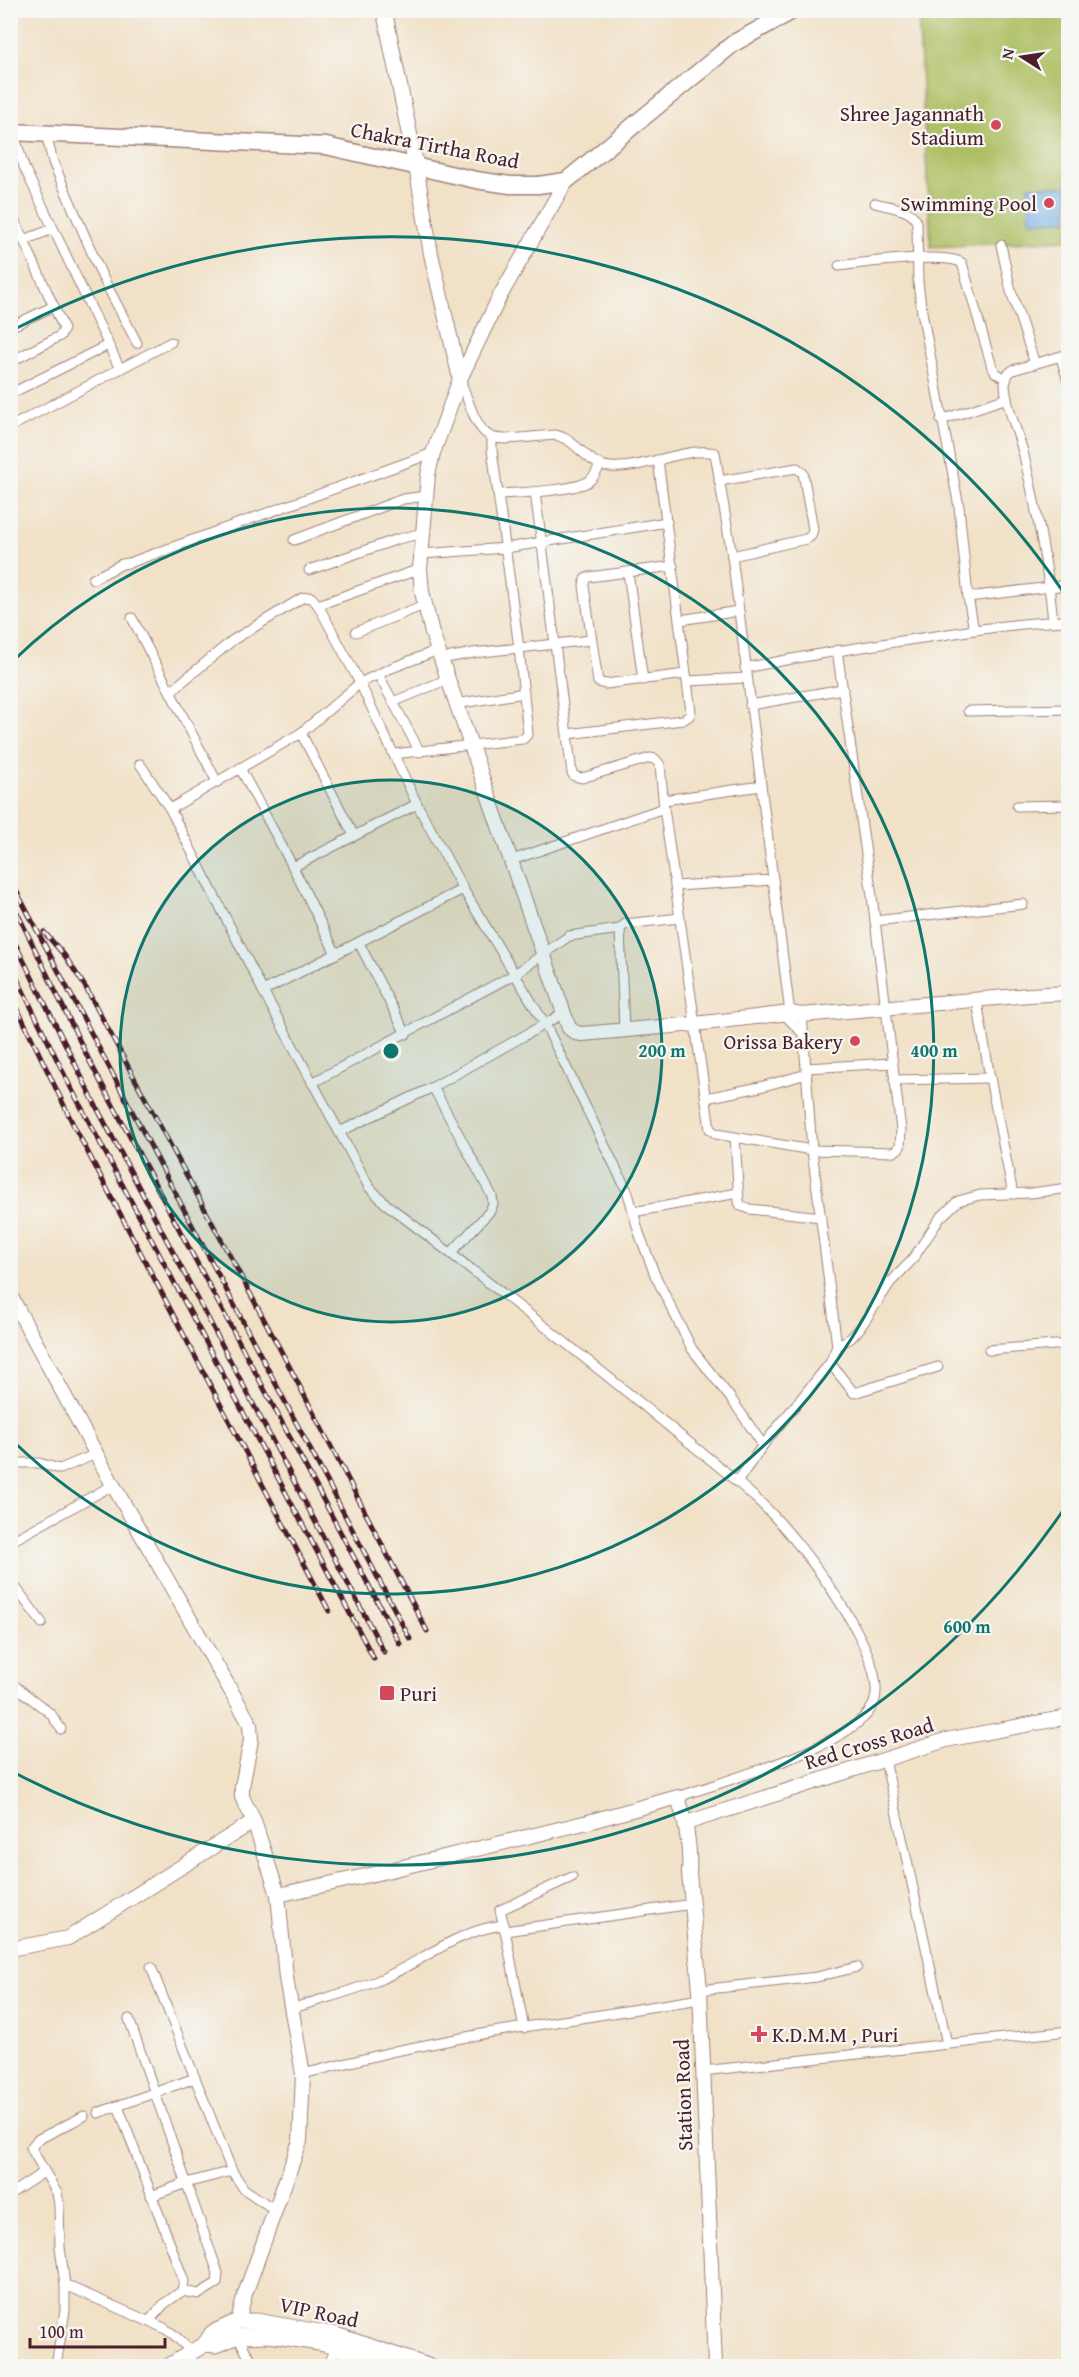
<svg xmlns="http://www.w3.org/2000/svg" width="1079" height="2377" viewBox="0 0 1079 2377" font-family="'Gentium Book Plus',serif">
<style>
.green{fill:#adbf63;stroke:#7c6f47;stroke-width:1.5}
.water{fill:#79afe7;stroke:#626789;stroke-width:1.5}
.lines{fill:none;stroke-linecap:round;stroke-linejoin:round}
.street-casing{stroke:#9e8079;stroke-width:11}
.secondary-casing{stroke:#9e8079;stroke-width:16}
.primary-casing{stroke:#9e8079;stroke-width:17}
.highway-casing{stroke:#9e8079;stroke-width:19}
.street{stroke:#fff;stroke-width:9}
.secondary{stroke:#fff;stroke-width:14}
.primary{stroke:#fff;stroke-width:15}
.highway{stroke:#fff;stroke-width:16}
.rail-casing{stroke:#4a1f2b;stroke-width:5}
.rail{stroke:#f6f6f2;stroke-width:3;stroke-dasharray:9;stroke-linecap:butt}
.ring{fill:none;stroke:#0f766e;stroke-width:3}
.poi-dot{fill:#d1495b;stroke:#f6f6f2;stroke-width:2}
.labels{text-anchor:middle;dominant-baseline:central;stroke-width:4.5;stroke-linejoin:round;paint-order:stroke}
.poi-label{font-size:21px;fill:#4a1f2b;stroke:#f6f6f2;text-anchor:end}
.street-label{font-size:21px;fill:#4a1f2b;stroke:#f6f6f2}
.centre{fill:#0f766e;stroke:#f6f6f2;stroke-width:3}
.ring-label{font-size:18px;text-anchor:middle;font-weight:bold;fill:#0f766e;stroke:#f6f6f2;stroke-width:4.5;stroke-linejoin:round;paint-order:stroke}
</style>
<rect width="100%" height="100%" fill="#f6f6f2"/>
<filter id="ink" filterUnits="userSpaceOnUse"><feTurbulence type="fractalNoise" baseFrequency=".0167" numOctaves="2"/><feDisplacementMap in="SourceGraphic" scale="12" xChannelSelector="R" yChannelSelector="G"/><feConvolveMatrix kernelMatrix="1 2 1 2 8 2 1 2 1" color-interpolation-filters="sRGB"/></filter>
<filter id="wash" filterUnits="userSpaceOnUse"><feTurbulence type="fractalNoise" baseFrequency=".008" numOctaves="4" result="noise"/><feDisplacementMap in="SourceGraphic" scale="24" xChannelSelector="R" yChannelSelector="G"/><feGaussianBlur stdDeviation="1.35" result="paint"/><feColorMatrix in="noise" values="0 0 0 0 0 0 0 0 0 0 0 0 0 0 0 0 0 1.4 0 .05"/><feComposite in="paint" operator="in"/></filter>
<g filter="url(#wash)">
<rect width="100%" height="100%" fill="#f1e1c7"/>
<!-- green -->
<polygon class="green" points="918,11 1068,11 1068,240 931,247"/>
<!-- water -->
<polygon class="water" points="1028,186 1068,186 1068,220 1030,221"/>
</g>
<g filter="url(#ink)">
<g class="lines">
<!-- street casing -->
<g class="street-casing">
<g id="street">
<polyline points="10,121 24,167 120,369"/>
<polyline points="46,134 53,162 102,276 137,343"/>
<path d="M 875,203 C 888,207 913,208 917,223 L 918,283 L 922,312 L 959,507 L 968,597 L 974,630"/>
<polyline points="10,210 64,329 60,336 10,362"/>
<polyline points="24,240 53,229"/>
<polyline points="1001,245 1011,291 1035,364"/>
<path d="M 839,266 C 861,263 946,252 962,263 L 992,367 L 996,373 L 1006,379"/>
<polyline points="10,327 54,306"/>
<polyline points="1061,357 1068,382"/>
<path d="M 460,379 C 486,452 483,440 555,435 C 577,439 587,465 610,467 C 643,470 685,446 715,453 L 732,556 L 790,1013"/>
<polyline points="10,394 108,345"/>
<polyline points="941,420 1007,398"/>
<polyline points="10,427 171,342"/>
<polyline points="719,481 797,468 803,473 813,529 811,536 806,539 732,556"/>
<polyline points="535,492 572,773 574,776 582,778 650,758 655,759 660,765 664,808 710,1129 716,1134 812,1150 894,1152 900,1147 901,1130 872,896 837,650"/>
<path d="M 499,494 C 518,493 575,491 589,481 C 595,477 597,471 600,465"/>
<polyline points="294,540 403,499 426,496"/>
<polyline points="421,554 506,548 667,522"/>
<polyline points="673,566 589,577 585,579 584,586 598,682 605,684 686,674"/>
<polyline points="309,570 398,539 423,533"/>
<polyline points="628,572 643,680"/>
<polyline points="93,579 122,564 129,563 433,453"/>
<polyline points="968,597 1068,585"/>
<polyline points="318,605 420,569"/>
<polyline points="132,618 217,782"/>
<polyline points="680,620 739,611"/>
<path d="M 1053,622 C 1048,566 1037,511 1024,456 C 1019,433 1006,409 1005,384 L 1008,374 L 1013,370 L 1068,354"/>
<polyline points="356,632 424,605"/>
<polyline points="441,659 473,653 591,640"/>
<path d="M 745,668 C 809,655 872,645 936,636 C 980,629 1024,622 1068,621"/>
<polyline points="378,674 420,752"/>
<polyline points="687,681 747,678"/>
<polyline points="171,691 233,640 302,598 311,597 318,605 360,683 417,804 463,889 545,1024 433,1087 339,1132"/>
<polyline points="393,702 448,679"/>
<polyline points="456,704 524,693"/>
<polyline points="750,705 843,689"/>
<polyline points="968,711 1068,709"/>
<polyline points="301,733 354,836"/>
<polyline points="568,734 683,720 689,716 691,712 658,460"/>
<polyline points="394,754 523,739 528,734 519,648 492,450 492,439"/>
<path d="M 140,764 L 170,809 L 263,991 L 369,1187 L 386,1204 C 478,1274 570,1345 660,1419 C 696,1449 735,1477 768,1510 C 799,1541 897,1664 872,1707 C 850,1747 723,1781 678,1797"/>
<polyline points="240,768 293,867 336,954"/>
<polyline points="664,800 761,786"/>
<polyline points="1017,806 1068,805"/>
<polyline points="170,809 301,733 360,683 389,669 438,650"/>
<polyline points="512,860 664,808"/>
<polyline points="293,867 417,804"/>
<polyline points="675,886 773,880"/>
<polyline points="875,921 1023,904"/>
<polyline points="359,943 406,1034"/>
<polyline points="263,991 463,889"/>
<polyline points="977,1001 990,1078 1013,1194"/>
<polyline points="563,1013 545,1024 628,1193 639,1233 655,1275 692,1349 732,1400 763,1445"/>
<polyline points="784,1014 804,1035"/>
<polyline points="624,1030 620,929 625,924 680,918"/>
<polyline points="807,1068 892,1063"/>
<polyline points="894,1080 990,1078"/>
<polyline points="312,1083 515,974 569,936 620,929"/>
<polyline points="433,1087 492,1196 493,1204 490,1211 451,1253"/>
<polyline points="706,1098 760,1087 807,1074"/>
<polyline points="735,1137 739,1202 741,1206 750,1209 821,1217"/>
<polyline points="633,1212 738,1193"/>
<polyline points="837,1346 851,1338 860,1328 890,1283 912,1260 940,1218 958,1201 980,1195 1031,1193 1068,1188"/>
<polyline points="989,1350 1068,1344"/>
<polyline points="830,1363 854,1393 938,1367"/>
<polyline points="10,1463 39,1463 60,1469 96,1454"/>
<polyline points="737,1482 763,1445 830,1363 837,1346 812,1150 802,1015"/>
<polyline points="10,1542 113,1485"/>
<polyline points="10,1580 42,1623"/>
<polyline points="10,1682 51,1714 61,1729"/>
<polyline points="885,1760 947,2044"/>
<polyline points="504,1925 500,1910 572,1877"/>
<polyline points="505,1931 692,1904"/>
<polyline points="151,1967 232,2171 244,2189 275,2210"/>
<polyline points="700,1990 817,1977 857,1967"/>
<path d="M 291,2009 C 320,1999 351,1992 379,1980 C 422,1962 457,1930 504,1925 L 524,2028"/>
<polyline points="129,2019 218,2273 217,2283 199,2294 182,2291"/>
<polyline points="703,2071 1068,2031"/>
<polyline points="303,2074 395,2051 487,2033 700,1999"/>
<polyline points="118,2106 184,2281 182,2291 164,2304 149,2321"/>
<polyline points="98,2113 195,2078"/>
<polyline points="10,2194 44,2172"/>
<polyline points="151,2196 186,2183 232,2171"/>
<polyline points="65,2285 164,2328 173,2334 192,2352"/>
<polyline points="238,2336 246,2352 257,2366"/>
<polyline points="56,2366 65,2310 65,2285 60,2247 59,2205 57,2193 31,2148 37,2140 84,2116"/>
<polyline points="327,2366 336,2347"/>
</g>
</g>
<!-- secondary casing -->
<g class="secondary-casing">
<g id="secondary">
<polyline points="416,166 431,254 460,379"/>
<polyline points="566,181 500,296 460,379 433,453 428,475 420,569 422,592 432,633 569,1028 576,1033 582,1034 695,1024 790,1013 802,1015 1029,995 1068,993"/>
<polyline points="10,1295 113,1485 250,1724 251,1740 242,1787 242,1797 254,1821 278,1895 286,1978 303,2074 300,2141 245,2294 238,2321"/>
<polyline points="686,1823 946,1740 1068,1717"/>
<path d="M 278,1895 L 374,1874 L 588,1822 L 678,1797 C 686,1822 691,1846 689,1873 L 700,1990 L 715,2366"/>
<polyline points="10,1949 68,1938 254,1821"/>
</g>
</g>
<!-- primary casing -->
<g class="primary-casing">
<g id="primary">
<polyline points="384,10 416,166"/>
<polyline points="205,2344 215,2345 238,2336 270,2335 325,2344 394,2366"/>
<polyline points="169,2366 205,2344 212,2333 238,2321 256,2321 336,2335 428,2366"/>
</g>
</g>
<!-- highway casing -->
<g class="highway-casing">
<polyline id="highway" points="10,132 326,146 476,180 510,185 538,185 566,181 734,43 794,10"/>
</g>
<!-- street -->
<use href="#street" class="street"/>
<!-- secondary -->
<use href="#secondary" class="secondary"/>
<!-- primary -->
<use href="#primary" class="primary"/>
<!-- highway -->
<use href="#highway" class="highway"/>
<!-- rail casing -->
<g class="rail-casing">
<g id="rail">
<polyline points="10,879 410,1639"/>
<polyline points="10,898 89,1060 400,1644"/>
<polyline points="44,932 65,956 86,988 288,1364 427,1631"/>
<polyline points="10,933 96,1106 384,1652"/>
<polyline points="10,964 70,1086 374,1659"/>
<polyline points="10,993 74,1126 329,1611"/>
</g>
</g>
<!-- rail -->
<use href="#rail" class="rail"/>
</g>
</g>
<!-- distance rings -->
<circle cx="391" cy="1051" r="271" fill="#0f766e" fill-opacity=".12"/>
<g class="ring">
<circle cx="391" cy="1051" r="271"/>
<path d="M14 660A543 543 0 1 1 14 1442"/>
<path d="M1066 1506A814 814 0 0 1 15 1773M15 329A814 814 0 0 1 1066 596"/>
</g>
<!-- markers -->
<g class="poi-dot">
<circle cx="996" cy="125" r="6"/>
<circle cx="1049" cy="203" r="6"/>
<circle cx="855" cy="1041" r="6"/>
<rect x="379" y="1685" width="16" height="16" rx="3"/>
<path d="M756 2025h6v6h6v6h-6v6h-6v-6h-6v-6h6z"/>
</g>
<g class="labels">
<!-- poi labels -->
<g class="poi-label">
<text x="984" y="113">Shree Jagannath<tspan x="984" dy="24">Stadium</tspan></text>
<text x="1037" y="203">Swimming Pool</text>
<text x="843" y="1041">Orissa Bakery</text>
<text x="400" y="1693" text-anchor="start">Puri</text>
<text x="772" y="2034" text-anchor="start">K.D.M.M , Puri</text>
</g>
<!-- street labels -->
<g class="street-label">
<text transform="translate(435 145) rotate(11)">Chakra Tirtha Road</text>
<text transform="translate(869 1743) rotate(-17)">Red Cross Road</text>
<text transform="translate(683 2095) rotate(-92)">Station Road</text>
<text transform="translate(319 2312) rotate(12)">VIP Road</text>
</g>
</g>
<circle cx="391" cy="1051" r="9" class="centre"/>
<g class="ring-label">
<text x="662" y="1057">200 m</text>
<text x="934" y="1057">400 m</text>
<text x="967" y="1633">600 m</text>
</g>
<!-- margin -->
<rect width="1079" height="2377" fill="none" stroke="#f6f6f2" stroke-width="36"/>
<!-- north arrow -->
<g transform="translate(1022 57) rotate(282)" stroke="#f6f6f2" stroke-width="4.5" paint-order="stroke">
<path d="M0-4.5L10 22L0 15L-10 22Z" fill="#4a1f2b"/>
<text y="-9" font-size="16" font-weight="bold" text-anchor="middle" fill="#4a1f2b">N</text>
</g>
<!-- scale -->
<path d="M30 2338v9h135v-9" fill="none" stroke="#4a1f2b" stroke-width="3"/>
<text x="39" y="2338" font-size="18" fill="#4a1f2b" stroke="#f6f6f2" stroke-width="4.5" paint-order="stroke">100 m</text>
</svg>
